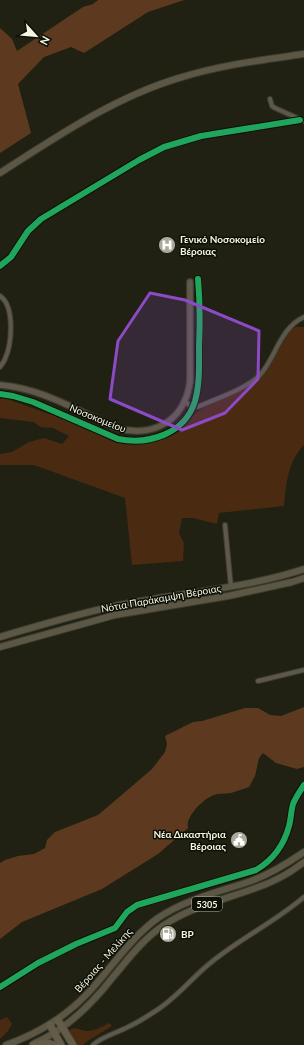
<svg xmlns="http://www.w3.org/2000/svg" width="304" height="1045" viewBox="0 0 304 1045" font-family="Lato,sans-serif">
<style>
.green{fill:#4a2a11}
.forest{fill:#5d3a1f}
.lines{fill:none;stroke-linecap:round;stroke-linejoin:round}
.street-casing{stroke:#3d3d31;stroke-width:6}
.secondary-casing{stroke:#3d3d31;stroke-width:8}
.primary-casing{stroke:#3d3d31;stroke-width:8}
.highway-casing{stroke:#3d3d31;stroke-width:9}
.street{stroke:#5d584b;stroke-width:4}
.secondary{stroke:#605949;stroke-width:5.5}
.primary{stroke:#5c5745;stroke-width:6}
.highway{stroke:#635c49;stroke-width:7}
.cycleway-casing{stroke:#0e0f05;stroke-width:8}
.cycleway{stroke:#20a55d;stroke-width:6}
.marked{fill:#8d4ac5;fill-opacity:0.2;stroke:#8d4ac5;stroke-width:3;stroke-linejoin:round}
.labels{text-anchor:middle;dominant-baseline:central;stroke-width:3;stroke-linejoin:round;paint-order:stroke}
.shield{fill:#0e0f05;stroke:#afb1a2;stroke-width:1}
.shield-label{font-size:9px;font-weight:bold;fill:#f4f6e5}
.poi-label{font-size:10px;font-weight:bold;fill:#f4f6e5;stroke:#0e0f05;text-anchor:start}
.street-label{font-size:10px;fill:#f4f6e5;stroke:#0e0f05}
</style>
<rect width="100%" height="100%" fill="#202112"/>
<!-- green -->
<g class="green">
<path d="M 296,327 L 304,327 L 304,445 C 288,461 286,484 284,506 L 219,513 L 217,524 L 193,518 L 182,518 L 179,533 L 184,543 L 183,561 L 132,565 L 125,498 L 34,465 L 0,465 L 0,454 L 12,452 L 29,442 L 44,438 L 62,444 L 69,436 L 53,428 L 40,427 L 34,422 L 0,418 L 0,399 L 7,399 L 75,423 L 116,443 L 130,444 L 148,444 L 168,436 L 182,427 L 197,412 L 213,403 L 251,386 L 265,373 L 291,329 Z"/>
<polygon points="7,1017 12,1024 8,1031 0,1039 0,1020"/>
<path d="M 109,1023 L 112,1026 L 86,1042 L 83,1045 L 74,1045 L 68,1031 C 76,1025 79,1031 87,1031 C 95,1031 101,1027 109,1023 Z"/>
</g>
<!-- forest -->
<g class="forest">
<polygon points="98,0 184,0 148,12 84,53 71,47 44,57 18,84 31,133 0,153 0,28 12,39 17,51 83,7 93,4"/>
<path d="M 304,707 L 304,767 L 297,769 L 276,763 L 263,753 L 259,758 L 255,776 L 249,787 C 243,789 237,791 231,793 C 225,794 219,793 214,795 C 204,798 185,817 188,828 L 158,854 L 102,889 L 22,922 L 0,939 L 0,863 L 5,860 L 18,856 L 34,854 L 45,848 L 47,840 L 55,832 L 98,815 L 110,805 L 152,769 L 165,752 L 167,744 L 165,736 L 193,722 L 202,721 L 245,708 L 258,708 L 270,715 L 281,716 Z"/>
</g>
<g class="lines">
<!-- street casing -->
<g class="street-casing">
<g id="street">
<polyline points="270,99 272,106 275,108 304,121"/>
<polyline points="0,266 11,257 28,231 41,219 139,160 164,147 201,136 300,120"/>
<path d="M 0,296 C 15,306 12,344 5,359 C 4,362 2,364 0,367"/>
<path d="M 185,401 L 192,408 L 200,406 C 218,398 248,388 260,375 C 276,357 280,328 304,317"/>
<polyline points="225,525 231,587"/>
<polyline points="258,681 304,670"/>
<path d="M 0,987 L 38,963 L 76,944 L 115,928 L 127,912 L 137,905 L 256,870 C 273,860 284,845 289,826 C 291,819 291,811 293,804 C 296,797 300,791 304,785"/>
<path d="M 93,1045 C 101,1037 119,1032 128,1027 C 139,1022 148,1016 157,1010 C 179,996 194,975 214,960 C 243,937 276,921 304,897"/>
</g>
</g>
<!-- secondary casing -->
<g class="secondary-casing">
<g id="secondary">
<path d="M 0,385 C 42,388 79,412 117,428 C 144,436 173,428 185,400 C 188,394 189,388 190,382 L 190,282"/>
<path d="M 0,394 L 13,396 L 33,402 L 118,439 C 149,445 185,434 195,401 C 200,383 199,364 199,346 C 200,324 200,301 198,279"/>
</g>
</g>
<!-- primary casing -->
<g class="primary-casing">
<g id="primary">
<path d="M 0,173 C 56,137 115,97 179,78 C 220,65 262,60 304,54"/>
<path d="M 0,637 C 38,626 76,614 115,606 C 178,593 243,589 304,569"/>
<polyline points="0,647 115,615 228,596 292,582 304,578"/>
<path d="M 35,1043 C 67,1029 92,1004 113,977 C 129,958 143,939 164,925 C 191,907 222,900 253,889 C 271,883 289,874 304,862"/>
<path d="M 6,1045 C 37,1034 64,1018 87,994 C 111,969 129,939 158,918 C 186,899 219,892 251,881 C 270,874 288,863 304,852"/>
</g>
</g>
<!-- highway casing -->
<g class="highway-casing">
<g id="highway">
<polyline points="58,1020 73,1045"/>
<polyline points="50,1025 61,1045"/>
<polyline points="33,1045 48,1043 54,1045"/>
</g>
</g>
<!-- street -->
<use href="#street" class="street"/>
<!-- secondary -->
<use href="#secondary" class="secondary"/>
<!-- primary -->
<use href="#primary" class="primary"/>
<!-- highway -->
<use href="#highway" class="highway"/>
<!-- cycleway casing -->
<g class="cycleway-casing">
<g id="cycleway">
<polyline points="0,266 11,257 28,231 41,219 139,160 164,147 201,136 300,120"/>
<path d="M 0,394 L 13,396 L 33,402 L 118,439 C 149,445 185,434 195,401 C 200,383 199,364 199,346 C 200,324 200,301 198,279"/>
<path d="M 0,987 L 38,963 L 76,944 L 115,928 L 127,912 L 137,905 L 256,870 C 273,860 284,845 289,826 C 291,819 291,811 293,804 C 296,797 300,791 304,785"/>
</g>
</g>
<!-- cycleway -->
<use href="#cycleway" class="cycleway"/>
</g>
<!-- marked area -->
<path class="marked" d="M 150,293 L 185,300 L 259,331 L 258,379 L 225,413 L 182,430 L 110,399 L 118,341 Z"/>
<!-- icons -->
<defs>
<g id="hospital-disc" transform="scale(0.9)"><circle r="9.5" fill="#aaab9b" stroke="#0e0f05"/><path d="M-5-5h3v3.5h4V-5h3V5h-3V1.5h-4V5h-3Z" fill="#fff"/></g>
<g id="civic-disc" transform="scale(0.9)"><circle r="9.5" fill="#aaab9b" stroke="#0e0f05"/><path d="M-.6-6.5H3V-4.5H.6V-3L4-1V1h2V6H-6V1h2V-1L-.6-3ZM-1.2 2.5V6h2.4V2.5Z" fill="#fff"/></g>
<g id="fuel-disc" transform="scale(0.9)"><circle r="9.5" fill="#aaab9b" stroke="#0e0f05"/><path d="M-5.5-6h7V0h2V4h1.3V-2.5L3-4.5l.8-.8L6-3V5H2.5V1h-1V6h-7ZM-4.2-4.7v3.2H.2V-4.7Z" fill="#fff"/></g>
</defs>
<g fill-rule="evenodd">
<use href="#hospital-disc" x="167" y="245"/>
<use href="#civic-disc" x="239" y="840"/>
<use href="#fuel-disc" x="168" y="934"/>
</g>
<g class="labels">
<!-- shield labels -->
<rect class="shield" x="192" y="897" width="30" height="14" rx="3"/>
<g class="shield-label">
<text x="207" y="904">5305</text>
</g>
<!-- poi labels -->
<g class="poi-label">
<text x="180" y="239">Γενικό Νοσοκομείο<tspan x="180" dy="12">Βέροιας</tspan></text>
<text x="226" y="834" text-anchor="end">Νέα Δικαστήρια<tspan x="226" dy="12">Βέροιας</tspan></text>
<text x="181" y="934">BP</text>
</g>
<!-- street labels -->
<g class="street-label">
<text transform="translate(98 418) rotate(22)">Νοσοκομείου</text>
<text transform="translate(161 598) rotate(-10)">Νότια Παράκαμψη Βέροιας</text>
<text transform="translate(103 960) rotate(-49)">Βέροιας - Μελίκης</text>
</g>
</g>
<!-- north arrow -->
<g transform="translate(36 36) rotate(117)" stroke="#0e0f05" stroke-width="3" paint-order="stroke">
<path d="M0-3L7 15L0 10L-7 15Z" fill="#f4f6e5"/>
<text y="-6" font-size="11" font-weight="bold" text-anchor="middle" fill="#f4f6e5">N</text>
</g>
</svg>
